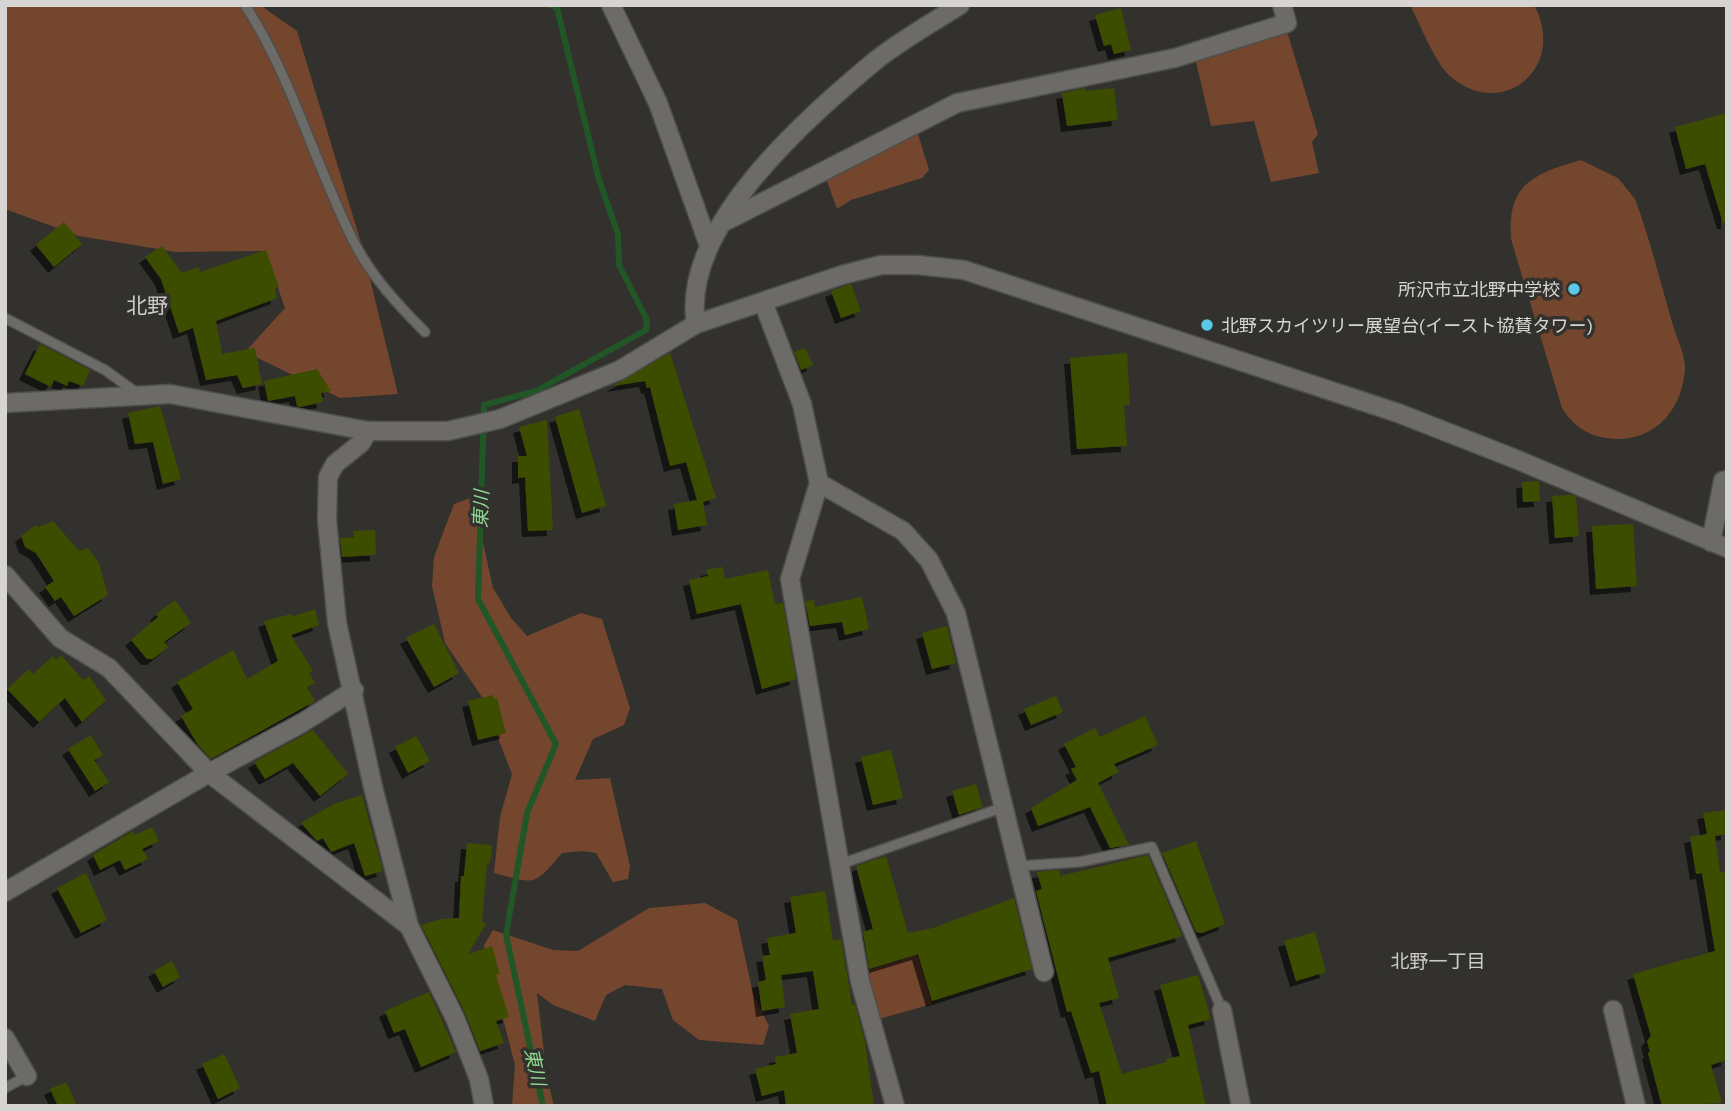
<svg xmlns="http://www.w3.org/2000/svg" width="1732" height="1111" viewBox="0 0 1732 1111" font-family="'Work Sans','Noto Sans JP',sans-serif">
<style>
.green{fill:#74462d}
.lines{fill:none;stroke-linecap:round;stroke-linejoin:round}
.stream{stroke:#215626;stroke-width:6}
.building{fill:#3e4d00;filter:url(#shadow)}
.lane-casing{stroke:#4f4e4b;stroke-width:12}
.street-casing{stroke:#4f4e4b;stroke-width:21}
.lane{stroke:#6c6b67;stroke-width:9}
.street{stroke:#6c6b67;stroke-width:18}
.poi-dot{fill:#5ac8e6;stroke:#32312e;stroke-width:2.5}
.labels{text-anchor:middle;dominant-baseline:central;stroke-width:7;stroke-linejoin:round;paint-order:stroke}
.poi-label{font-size:18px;fill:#d6d5d3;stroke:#32312e;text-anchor:end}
.water-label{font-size:19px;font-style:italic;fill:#8eda92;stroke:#32312e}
.neighbourhood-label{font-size:19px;fill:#cdccc8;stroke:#32312e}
.quarter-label{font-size:21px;fill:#cdccc8;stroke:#32312e}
</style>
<defs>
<filter id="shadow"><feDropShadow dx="-6" dy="6" stdDeviation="0" flood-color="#0009"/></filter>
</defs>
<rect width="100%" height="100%" fill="#32312e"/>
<!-- green -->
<g class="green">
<polygon points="5,5 260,5 297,31 362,246 398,394 340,398 245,352 285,308 265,251 176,252 79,236 5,209"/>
<path d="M 1410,5 L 1534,5 C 1568,67 1502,122 1450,76 C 1435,63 1420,24 1410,5 Z"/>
<polygon points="1287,31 1318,134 1312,142 1319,173 1271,182 1254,121 1211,126 1196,62"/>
<polygon points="914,121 929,170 922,178 851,200 837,209 823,170"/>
<path d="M 1581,160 L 1618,178 L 1635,199 C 1650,239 1660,281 1672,322 C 1676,336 1685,354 1685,368 C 1683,406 1659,438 1620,439 C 1594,439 1576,430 1562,408 L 1511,239 C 1507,184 1533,174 1581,160 Z"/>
<path d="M 473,497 L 493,588 L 511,618 L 527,636 L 581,613 L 602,619 L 630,708 L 624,725 L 593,739 L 575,780 L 610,778 L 630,866 L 628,879 L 613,882 L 596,853 L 582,851 L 562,853 C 533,887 536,884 494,873 L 500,817 L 512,774 L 482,697 L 445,643 L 432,586 L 434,557 L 454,504 Z"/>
<polygon points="705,903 737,920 753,994 769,1026 763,1045 699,1040 673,1020 662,989 625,985 606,995 595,1021 553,1005 537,993 547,1078 554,1106 512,1106 515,1065 484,945 493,930 553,950 578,951 649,908"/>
<polygon points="911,934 932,1004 879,1019 865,971 901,960 895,938"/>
</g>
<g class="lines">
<!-- stream -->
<polyline class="stream" points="543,1106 506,935 527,813 556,744 478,599 484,405 536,391 646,330 647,320 619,265 618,234 599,180 557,8 551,5"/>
</g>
<!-- building -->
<g class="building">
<polygon points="1121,8 1131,50 1114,54 1111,44 1104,46 1095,15"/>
<polygon points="1086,88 1086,91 1114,88 1118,120 1067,126 1062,93"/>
<polygon points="1727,113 1727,223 1723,223 1705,164 1686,169 1675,127"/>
<polygon points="64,222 82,244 54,267 36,245"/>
<polygon points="162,246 182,273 199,267 200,272 266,250 279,287 275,289 277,298 216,321 222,354 255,348 262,384 243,388 237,375 206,380 193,328 179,333 161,279 145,257"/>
<polygon points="851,284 861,311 841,318 831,291"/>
<polygon points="40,344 90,370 83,386 69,381 67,386 54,380 51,387 25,374"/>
<polygon points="805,348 813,365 801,370 794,352"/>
<polygon points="670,353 716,498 703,502 707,525 678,530 674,504 697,500 686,462 670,466 650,387 647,388 645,381 612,386"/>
<polygon points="1127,353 1130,405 1124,405 1127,446 1077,449 1070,358"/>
<polygon points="317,369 331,391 321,393 323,402 300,407 297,406 295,396 268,401 264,381"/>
<polygon points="160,406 181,479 163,484 153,442 135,444 128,413"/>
<polygon points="579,409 606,506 582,513 555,417"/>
<polygon points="547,420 553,530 528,531 525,477 518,478 518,456 527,456 519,427"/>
<polygon points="1539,481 1540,501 1523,502 1522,482"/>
<polygon points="1571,495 1576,497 1579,536 1555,538 1552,496"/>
<polygon points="53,521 79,551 88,548 99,563 108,595 74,616 61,597 55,601 45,587 54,581 36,553 25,547 21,536 36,525 38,527"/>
<polygon points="1633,524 1637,586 1596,589 1592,526"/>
<polygon points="375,530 376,555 342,557 340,538 354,537 353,531"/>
<polygon points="723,567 725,579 768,570 775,604 783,603 796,679 762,689 741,604 697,614 689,580 708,576 706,570"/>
<polygon points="862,597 869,629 845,635 842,622 810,626 805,601 814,600 815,607"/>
<polygon points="175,600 191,623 164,642 168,647 153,659 147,659 131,640 158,617 156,614"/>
<polygon points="315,609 319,625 291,635 313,671 309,673 315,683 307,687 315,701 211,759 198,745 181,716 193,709 177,682 233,650 247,679 278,661 264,621 291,614 292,617"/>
<polygon points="434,624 459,673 434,687 406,638"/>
<polygon points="947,626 956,663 932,669 922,633"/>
<polygon points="61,655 83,680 89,676 106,700 82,722 65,698 39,722 7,689 29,669 33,674 53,656 56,660"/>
<polygon points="493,695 494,699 497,698 506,733 478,740 468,701"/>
<polygon points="1056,696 1063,712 1031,725 1024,709"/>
<polygon points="1145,716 1158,745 1114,764 1119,772 1098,783 1129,845 1110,848 1090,807 1038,826 1031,808 1077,780 1071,769 1076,767 1064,744 1095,728 1100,737"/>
<polygon points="313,730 348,774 320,796 293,763 265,779 254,762"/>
<polygon points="91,735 103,755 94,760 109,782 95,791 68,749"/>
<polygon points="416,736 430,761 408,773 395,747"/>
<polygon points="891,750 903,798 873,805 861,757"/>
<polygon points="976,784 983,807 959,815 952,791"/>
<polygon points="362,795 383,871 365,876 354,843 331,852 323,838 317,841 301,823 334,804"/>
<polygon points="1727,810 1727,834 1715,836 1720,872 1727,871 1727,1060 1711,1065 1722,1103 1662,1106 1648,1053 1650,1052 1647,1041 1651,1036 1633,974 1715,951 1702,873 1696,874 1690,837 1707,834 1703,813"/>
<polygon points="152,827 159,841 142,849 148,859 125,870 120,860 100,870 93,855 133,831 135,835"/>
<polygon points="1196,841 1225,924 1202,933 1196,932 1162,853"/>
<polygon points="467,843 492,845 490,863 487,863 482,922 486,924 468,954 492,946 500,974 496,975 509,1017 496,1021 504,1043 480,1051 465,1013 421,925 442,919 459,918 461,876 464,876"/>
<polygon points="1148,855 1182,936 1108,958 1119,998 1099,1003 1122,1074 1167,1062 1166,1059 1180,1056 1160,985 1198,975 1211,1019 1188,1025 1206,1106 1107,1106 1099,1071 1091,1073 1071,1011 1067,1012 1036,891 1042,889 1037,872 1059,870 1060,876"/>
<polygon points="886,856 908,933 933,928 1014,898 1032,969 932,1001 918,954 869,969 863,932 873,929 856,866"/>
<polygon points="86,873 107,920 81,933 57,888"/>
<polygon points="825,891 833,941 841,939 852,1005 855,1004 865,1042 874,1106 786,1106 784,1090 762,1096 755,1069 776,1064 775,1057 797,1053 790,1014 819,1009 813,971 781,975 785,1007 762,1011 758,982 766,980 762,956 770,955 767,938 796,933 790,897"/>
<polygon points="1315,932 1326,972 1296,981 1284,941"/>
<polygon points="172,961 180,977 163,987 154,971"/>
<polygon points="429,992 456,1052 421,1067 405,1029 394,1033 385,1011"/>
<polygon points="224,1054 240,1088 218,1099 202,1064"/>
<polygon points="66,1082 74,1099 77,1106 58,1106 50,1089"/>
</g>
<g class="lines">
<!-- lane casing -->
<g class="lane-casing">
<g id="lane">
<path d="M 245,5 C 293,79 315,166 355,244 C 372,277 399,306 425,332"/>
<polyline points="5,318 105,370 137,393"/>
<polyline points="838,865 1004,807"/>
<polyline points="1019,866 1079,862 1152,847 1222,1010"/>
<polyline points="5,1088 27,1076"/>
</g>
</g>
<!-- street casing -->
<g class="street-casing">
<g id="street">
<polyline points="611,5 658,103 708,243"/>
<polyline points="724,222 957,103 1175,58 1287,23 1282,5"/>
<polyline points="763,302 802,404 819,483 790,579 860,981 895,1106"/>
<path d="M 696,324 C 680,227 808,117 875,61 C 901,40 932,23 960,5"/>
<polyline points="5,403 170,394 368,431 448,431 500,419 620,370 696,324 842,275 881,265 918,265 964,270 1398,413 1513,458 1727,548"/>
<polyline points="368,431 361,443 335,464 328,477 327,520 337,623 373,787 409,926"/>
<polyline points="819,483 903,531 929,560 956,613 1044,972"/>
<polyline points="1711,542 1723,481 1727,480"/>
<polyline points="5,575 60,638 109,668 209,773 409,926 455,1018 479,1079 484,1106"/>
<polyline points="5,892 209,773 302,723 354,690"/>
<polyline points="1222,1010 1241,1106"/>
<polyline points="1613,1010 1636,1106"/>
<polyline points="5,1038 27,1076"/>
</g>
</g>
<!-- lane -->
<use href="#lane" class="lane"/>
<!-- street -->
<use href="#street" class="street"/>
</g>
<!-- markers -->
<g class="poi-dot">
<circle cx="1574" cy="289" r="7"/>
<circle cx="1207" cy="325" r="7"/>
</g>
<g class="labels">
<!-- poi labels -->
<g class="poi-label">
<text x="1560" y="289">所沢市立北野中学校</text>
<text x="1221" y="325" text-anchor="start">北野スカイツリー展望台(イースト協賛タワー)</text>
</g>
<!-- water labels -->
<g class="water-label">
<text transform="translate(481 509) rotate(-88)">東川</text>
<text transform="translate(535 1067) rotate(78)">東川</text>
</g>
<!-- neighbourhood labels -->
<g class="neighbourhood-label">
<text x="1438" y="961">北野一丁目</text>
</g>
<!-- quarter labels -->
<g class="quarter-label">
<text x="147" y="305">北野</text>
</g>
</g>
<!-- border -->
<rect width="1732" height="1111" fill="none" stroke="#d6d5d3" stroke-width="14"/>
</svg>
